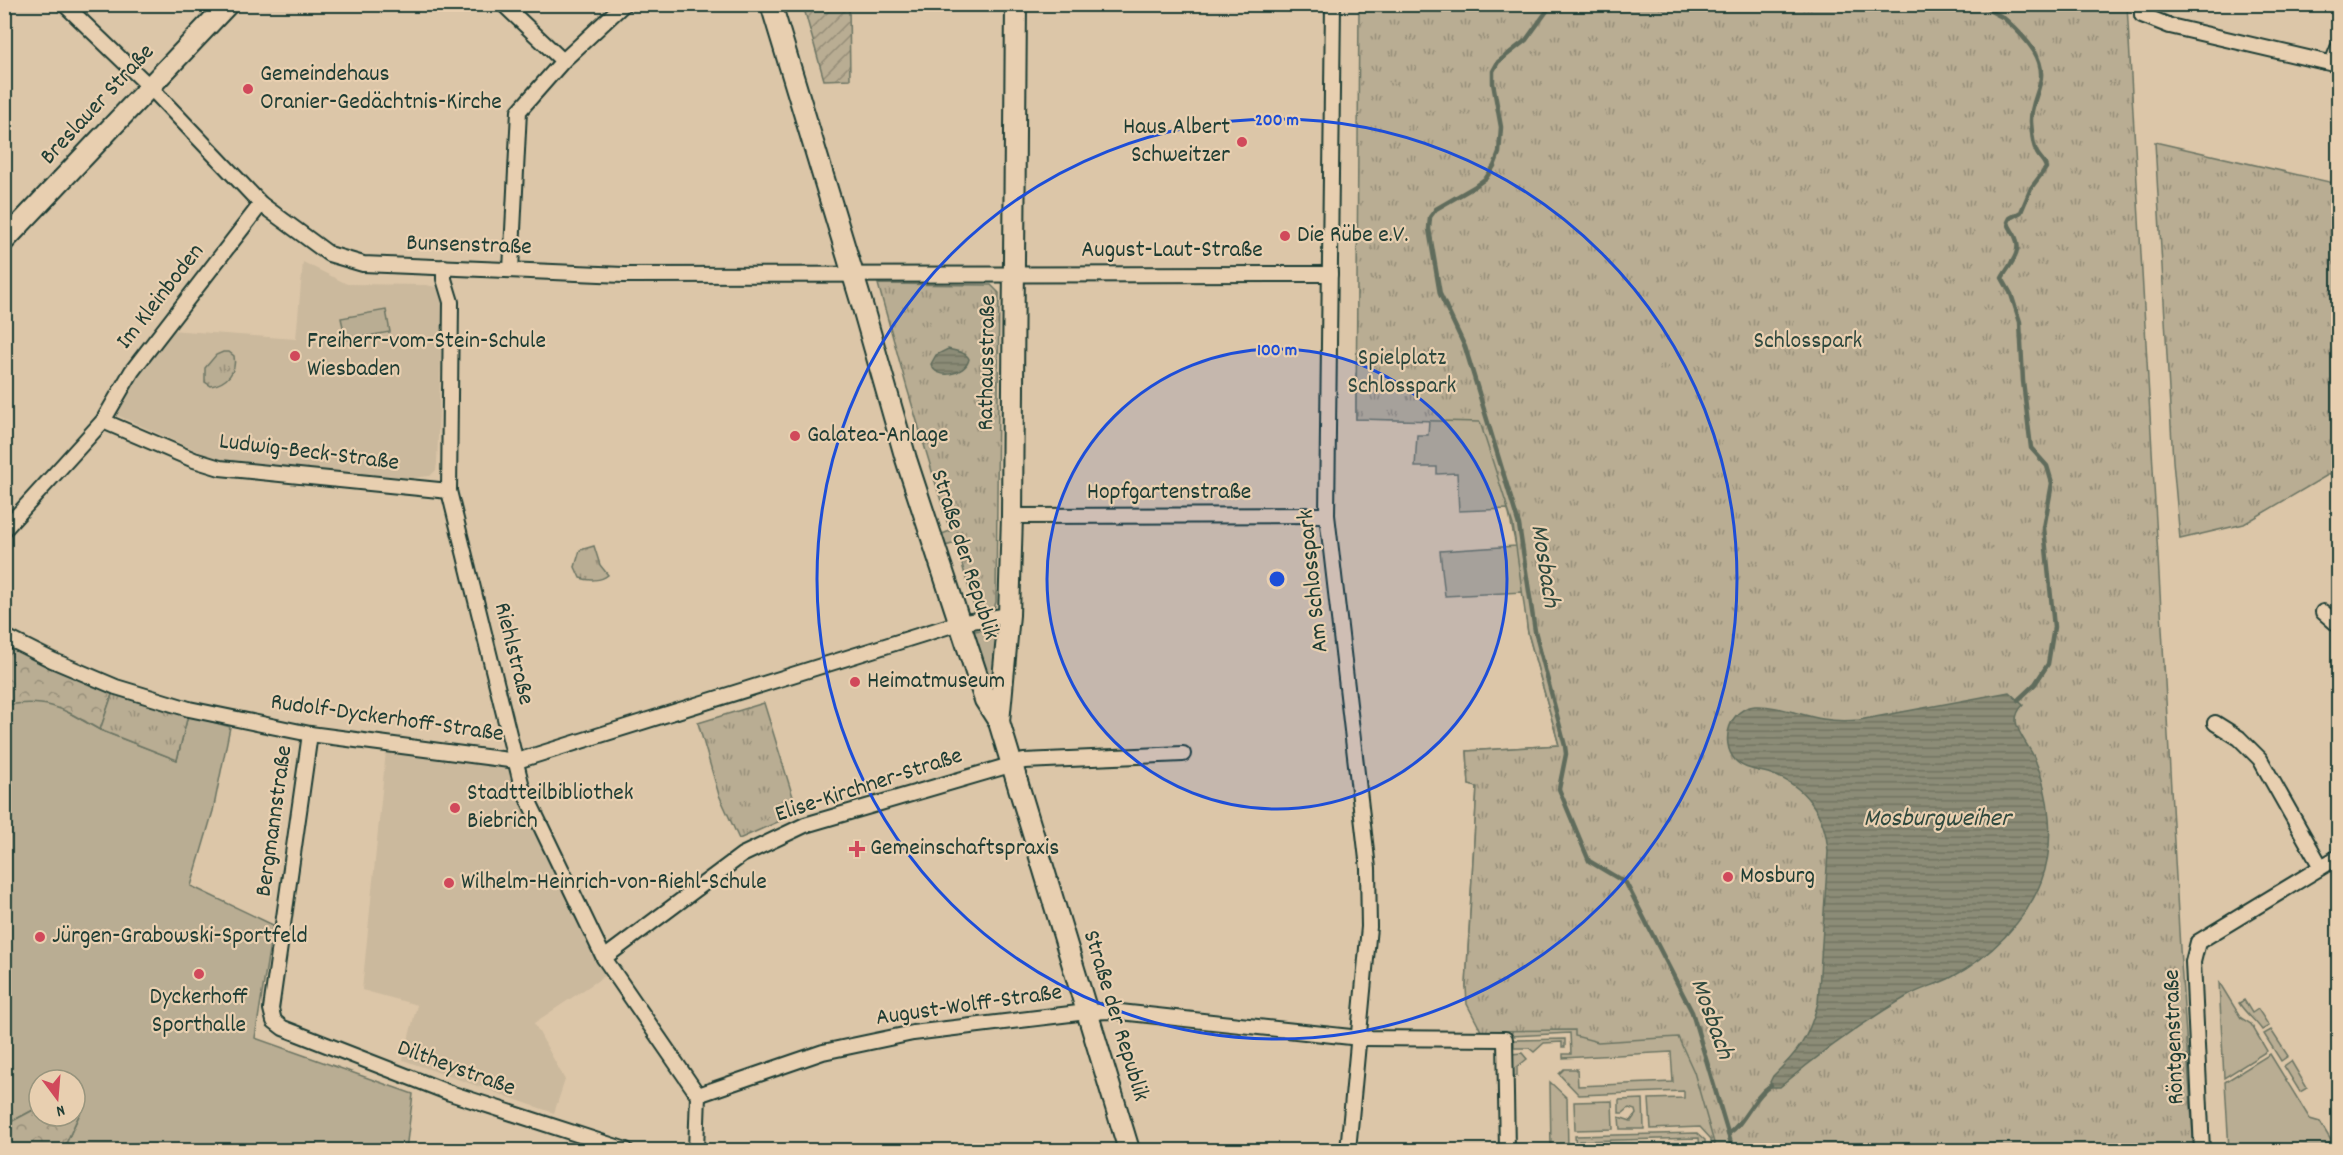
<svg xmlns="http://www.w3.org/2000/svg" width="2343" height="1155" viewBox="0 0 2343 1155" font-family="Dekko,sans-serif">
<style>
.built{fill:#cbb99d}
.grass{fill:#b9ad93;stroke:#6c7564;stroke-width:1.5}
.forest{fill:url(#forest-crowns);stroke:#6c7564;stroke-width:1.5}
.park{fill:url(#park-tufts);stroke:#6c7564;stroke-width:1.5}
.garden{fill:url(#garden-furrows);stroke:#6c7564;stroke-width:1.5}
.water{fill:url(#water-rules);stroke:#606c5c;stroke-width:1.5}
.lines{fill:none;stroke-linecap:round;stroke-linejoin:round}
.stream{stroke:#606c5c;stroke-width:4.5}
.street-casing{stroke:#1f3d34;stroke-width:18}
.secondary-casing{stroke:#1f3d34;stroke-width:24}
.street{stroke:#e8cfb0;stroke-width:14}
.secondary{stroke:#e8cfb0;stroke-width:20}
.ring{fill:none;stroke:#1d4ed8;stroke-width:3}
.poi-dot{fill:#d1495b;stroke:#e8cfb0;stroke-width:2}
.labels{text-anchor:middle;dominant-baseline:central;stroke-width:4.5;stroke-linejoin:round;paint-order:stroke}
.poi-label{font-size:24px;fill:#1f3d34;stroke:#e8cfb0;text-anchor:start}
.street-label{font-size:24px;fill:#1f3d34;stroke:#e8cfb0}
.park-label{font-size:24px;fill:#2e483e;stroke:#e8cfb0}
.water-label{font-size:26px;font-style:italic;fill:#2f493e;stroke:#e8cfb0}
.centre{fill:#1d4ed8;stroke:#e8cfb0;stroke-width:3}
.ring-label{font-size:18px;text-anchor:middle;font-weight:bold;fill:#1d4ed8;stroke:#e8cfb0;stroke-width:4.5;stroke-linejoin:round;paint-order:stroke}
</style>
<defs>
<pattern id="forest-crowns" width="20" height="18" patternUnits="userSpaceOnUse" patternTransform="scale(1.5)"><rect width="20" height="18" fill="#b9ad93"/><path d="M2 6a3 3 0 1 1 6 0M12 15a3 3 0 1 1 6 0" fill="none" stroke="#968e79"/></pattern>
<pattern id="park-tufts" width="24" height="20" patternUnits="userSpaceOnUse" patternTransform="scale(1.5)"><rect width="24" height="20" fill="#b9ad93"/><path d="M3 7l-1-3M5 7V3M7 7l1-3M15 17l-1-3M17 17v-4M19 17l1-3" fill="none" stroke="#968e79"/></pattern>
<pattern id="garden-furrows" width="10" height="10" patternUnits="userSpaceOnUse" patternTransform="scale(1.5)"><rect width="10" height="10" fill="#b9ad93"/><path d="M-1 1l2-2M0 10L10 0M9 11l2-2" fill="none" stroke="#968e79"/></pattern>
<pattern id="water-rules" width="6" height="5" patternUnits="userSpaceOnUse" patternTransform="scale(1.5)"><rect width="6" height="5" fill="#8c8c77"/><path d="M0 2.5h6" fill="none" stroke="#727462"/></pattern>
</defs>
<rect width="100%" height="100%" fill="#dcc6a8"/>
<filter id="ink" filterUnits="userSpaceOnUse"><feTurbulence type="fractalNoise" baseFrequency=".0167" numOctaves="2"/><feDisplacementMap in="SourceGraphic" scale="12" xChannelSelector="R" yChannelSelector="G"/><feConvolveMatrix kernelMatrix="1 2 1 2 8 2 1 2 1" color-interpolation-filters="sRGB"/></filter>
<g filter="url(#ink)">
<!-- built -->
<g class="built">
<polygon points="303,262 347,284 426,285 436,287 441,294 443,304 437,463 436,470 430,476 412,478 220,461 112,413 135,373 170,330 296,339"/>
<polygon points="386,751 511,766 515,789 609,973 534,1023 565,1080 554,1113 403,1060 417,1005 362,990"/>
</g>
<!-- grass -->
<g class="grass">
<polygon points="1410,227 1510,502 1563,745 1488,976 1466,987 1477,787 1469,785 1467,751 1559,745 1528,633 1523,592 1445,596 1440,551 1516,546 1508,509 1459,511 1457,473 1437,474 1437,467 1415,467 1417,435 1428,435 1429,420 1356,419 1356,374"/>
<polygon points="386,310 390,332 346,340 341,318"/>
<polygon points="1000,627 997,703 968,632"/>
<polygon points="29,702 55,705 100,730 177,760 188,715 230,727 213,811 191,886 273,925 255,1038 413,1094 406,1150 63,1150 84,1105 75,1101 75,1080 39,1080 39,1107 5,1125 4,705"/>
<polygon points="2219,982 2241,1018 2251,1024 2267,1051 2224,1078"/>
<path d="M 2244,1000 L 2252,1013 L 2258,1009 L 2269,1026 L 2262,1030 C 2255,1020 2246,1014 2239,1003 Z"/>
<polygon points="1694,1020 1726,1150 1711,1150 1711,1139 1700,1127 1651,1129 1649,1099 1684,1098 1684,1091 1579,1095 1559,1074 1564,1069 1577,1069 1578,1086 1673,1082 1671,1052 1563,1058 1563,1054 1571,1054 1570,1033 1511,1036 1513,1028"/>
<polygon points="2271,1030 2288,1056 2281,1061 2264,1034"/>
<polygon points="1565,1039 1565,1047 1562,1047 1562,1042 1544,1043 1534,1052 1529,1048 1514,1048 1514,1040"/>
<polygon points="1522,1053 1527,1059 1517,1067 1517,1076 1512,1076 1511,1054"/>
<polygon points="2270,1054 2310,1119 2320,1122 2332,1142 2316,1150 2229,1150 2225,1082"/>
<polygon points="2291,1061 2307,1088 2300,1092 2284,1066"/>
<polygon points="1550,1082 1567,1098 1568,1150 1551,1150"/>
<polygon points="1643,1099 1644,1129 1620,1129 1619,1117 1631,1121 1636,1114 1635,1110 1629,1108 1623,1113 1619,1113 1619,1100"/>
<polygon points="1612,1101 1613,1129 1575,1130 1574,1102"/>
<polygon points="1697,1133 1705,1140 1705,1150 1700,1150 1699,1138 1579,1141 1579,1150 1576,1150 1575,1136"/>
</g>
<!-- forest -->
<g class="forest">
<path d="M 4,646 L 114,689 L 100,730 C 61,708 51,699 5,705 Z"/>
<polygon points="75,1101 84,1104 63,1150 5,1150 5,1125 39,1107 39,1116 75,1116"/>
</g>
<!-- park -->
<g class="park">
<polygon points="1359,5 2127,5 2180,949 2194,1150 1716,1150 1694,1072 1678,1037 1598,1042 1575,1036 1575,1030 1481,1031 1467,1004 1466,987 1477,787 1469,785 1467,751 1559,745 1528,633 1513,525 1480,422 1356,419"/>
<polygon points="2155,142 2338,184 2338,469 2244,524 2180,539 2173,461"/>
<polygon points="878,284 991,285 999,293 996,602 993,612 979,614 975,610 956,543 945,546 942,534 950,531 907,388"/>
<path d="M 223,352 L 229,352 L 234,356 C 237,372 227,383 211,386 L 205,382 L 205,368 L 216,355 Z"/>
<path d="M 594,546 L 600,565 L 608,575 C 601,581 589,581 580,578 L 575,567 L 580,550 Z"/>
<polygon points="114,689 188,715 177,760 100,730"/>
<polygon points="764,703 798,813 739,839 719,795 698,723"/>
</g>
<!-- garden -->
<polygon class="garden" points="803,5 849,5 850,79 824,80"/>
<!-- water -->
<g class="water">
<path d="M 948,349 C 956,351 966,352 969,359 C 966,375 936,381 931,364 L 936,355 Z"/>
<path d="M 2009,692 L 2023,705 C 2019,709 2016,715 2016,721 C 2017,733 2029,746 2034,757 C 2050,794 2056,843 2041,882 C 2026,921 1989,958 1952,977 C 1937,985 1921,988 1906,997 C 1862,1023 1819,1054 1780,1087 L 1772,1087 L 1770,1082 L 1773,1076 C 1799,1051 1808,1039 1818,1003 L 1828,852 C 1826,815 1805,784 1768,773 C 1757,770 1743,769 1735,760 C 1719,741 1730,708 1755,706 C 1777,705 1800,715 1823,719 C 1835,721 1847,721 1859,720 Z"/>
</g>
<g class="lines">
<!-- stream -->
<g class="stream">
<polyline points="1552,4 1526,40 1498,62 1493,71 1493,83 1501,127 1499,153 1494,166 1486,178 1474,187 1436,209 1430,217 1429,229 1440,294 1465,347 1519,525 1535,631 1565,746 1566,754 1559,789 1589,861 1626,883 1692,1012 1733,1150"/>
<path d="M 1985,4 C 1989,14 1999,13 2006,20 C 2015,28 2027,40 2034,51 C 2052,81 2030,95 2031,122 C 2032,131 2032,144 2037,153 C 2040,159 2045,161 2046,168 L 2031,188 L 2021,212 L 2010,218 L 2008,222 C 2009,228 2013,231 2015,236 C 2023,252 2010,264 2002,278 L 2011,294 L 2020,322 L 2023,381 L 2031,448 L 2047,466 L 2052,483 L 2044,528 L 2054,627 L 2048,664 L 2035,684 L 2018,700"/>
<path d="M 1728,1134 C 1746,1122 1752,1098 1771,1085"/>
</g>
<!-- street casing -->
<g class="street-casing">
<g id="street">
<polyline points="64,4 150,87 261,204 329,254 363,264 623,275 1330,274"/>
<polyline points="503,4 563,61"/>
<polyline points="1333,4 1327,515 1368,868 1369,927 1348,1150"/>
<polyline points="2142,4 2142,15 2170,26 2338,65"/>
<polyline points="2332,63 2338,48"/>
<polyline points="444,267 444,279 451,302 449,491 522,787 604,958 698,1095 696,1150"/>
<polyline points="511,270 519,111 563,61 624,4"/>
<polyline points="103,421 194,460 220,468 449,491"/>
<polyline points="1012,516 1327,515"/>
<polyline points="4,530 103,421 132,371 261,204"/>
<polyline points="2323,612 2338,625"/>
<polyline points="4,636 52,660 116,687 189,709 310,734 517,761 959,623 1009,615"/>
<polyline points="2215,723 2239,738 2260,759 2321,867"/>
<polyline points="310,734 271,1009 274,1021 283,1028 450,1093 626,1150"/>
<polyline points="604,958 742,855 805,825 1024,761 1183,754"/>
<polyline points="698,1095 823,1052 913,1033 1087,1012 1111,1011 1360,1038 1505,1039 1507,1150"/>
<polyline points="2202,1150 2193,962 2198,942 2338,857"/>
</g>
</g>
<!-- secondary casing -->
<g class="secondary-casing">
<g id="secondary">
<polyline points="771,4 861,301 906,459 985,700 999,722 1129,1150"/>
<polyline points="4,241 228,4"/>
<polyline points="999,722 1009,615 1012,516 1016,4"/>
</g>
</g>
<!-- street -->
<use href="#street" class="street"/>
<!-- secondary -->
<use href="#secondary" class="secondary"/>
</g>
</g>
<!-- distance rings -->
<circle cx="1277" cy="579" r="230" fill="#1d4ed8" fill-opacity=".12"/>
<g class="ring">
<circle cx="1277" cy="579" r="230"/>
<circle cx="1277" cy="579" r="460"/>
</g>
<!-- markers -->
<g class="poi-dot">
<circle cx="248" cy="89" r="6"/>
<circle cx="1242" cy="142" r="6"/>
<circle cx="1285" cy="236" r="6"/>
<circle cx="295" cy="356" r="6"/>
<circle cx="795" cy="436" r="6"/>
<circle cx="855" cy="682" r="6"/>
<circle cx="455" cy="808" r="6"/>
<path d="M854 840h6v6h6v6h-6v6h-6v-6h-6v-6h6z"/>
<circle cx="1728" cy="877" r="6"/>
<circle cx="449" cy="883" r="6"/>
<circle cx="40" cy="937" r="6"/>
<circle cx="199" cy="974" r="6"/>
</g>
<g class="labels">
<!-- poi labels -->
<g class="poi-label">
<text x="260" y="75">Gemeindehaus<tspan x="260" dy="28">Oranier-Gedächtnis-Kirche</tspan></text>
<text x="1230" y="128" text-anchor="end">Haus Albert<tspan x="1230" dy="28">Schweitzer</tspan></text>
<text x="1297" y="236">Die Rübe e.V.</text>
<text x="307" y="342">Freiherr-vom-Stein-Schule<tspan x="307" dy="28">Wiesbaden</tspan></text>
<text x="807" y="436">Galatea-Anlage</text>
<text x="867" y="682">Heimatmuseum</text>
<text x="467" y="794">Stadtteilbibliothek<tspan x="467" dy="28">Biebrich</tspan></text>
<text x="870" y="849">Gemeinschaftspraxis</text>
<text x="1740" y="877">Mosburg</text>
<text x="461" y="883">Wilhelm-Heinrich-von-Riehl-Schule</text>
<text x="52" y="937">Jürgen-Grabowski-Sportfeld</text>
<text x="199" y="998" text-anchor="middle">Dyckerhoff<tspan x="199" dy="28">Sporthalle</tspan></text>
</g>
<!-- street labels -->
<g class="street-label">
<text transform="translate(98 105) rotate(-47)">Breslauer Straße</text>
<text transform="translate(469 246) rotate(2)">Bunsenstraße</text>
<text x="1172" y="251">August-Laut-Straße</text>
<text transform="translate(161 297) rotate(-52)">Im Kleinboden</text>
<text transform="translate(988 363) rotate(-89)">Rathausstraße</text>
<text transform="translate(309 453) rotate(7)">Ludwig-Beck-Straße</text>
<text x="1169" y="493">Hopfgartenstraße</text>
<text transform="translate(964 555) rotate(72)">Straße der Republik</text>
<text transform="translate(1314 581) rotate(-96)">Am Schlosspark</text>
<text transform="translate(513 654) rotate(76)">Riehlstraße</text>
<text transform="translate(387 719) rotate(8)">Rudolf-Dyckerhoff-Straße</text>
<text transform="translate(869 786) rotate(-18)">Elise-Kirchner-Straße</text>
<text transform="translate(275 821) rotate(-82)">Bergmannstraße</text>
<text transform="translate(969 1006) rotate(-8)">August-Wolff-Straße</text>
<text transform="translate(1115 1016) rotate(73)">Straße der Republik</text>
<text transform="translate(2175 1037) rotate(-92)">Röntgenstraße</text>
<text transform="translate(456 1069) rotate(20)">Diltheystraße</text>
</g>
<!-- park labels -->
<g class="park-label">
<text x="1808" y="342">Schlosspark</text>
<text x="1402" y="359">Spielplatz<tspan x="1402" dy="28">Schlosspark</tspan></text>
</g>
<!-- water labels -->
<g class="water-label">
<text transform="translate(1544 566) rotate(81)">Mosbach</text>
<text x="1937" y="819">Mosburgweiher</text>
<text transform="translate(1711 1019) rotate(70)">Mosbach</text>
</g>
</g>
<circle cx="1277" cy="579" r="9" class="centre"/>
<g class="ring-label">
<text x="1277" y="125">200 m</text>
<text x="1277" y="355">100 m</text>
</g>
<!-- margin -->
<rect width="2343" height="1155" fill="none" stroke="#e8cfb0" stroke-width="24"/>
<rect x="12" y="12" width="2319" height="1131" fill="none" stroke="#1f3d34" stroke-width="2" filter="url(#ink)"/>
<!-- north arrow -->
<g transform="translate(57 1098) rotate(164)"><circle r="28" fill="#e8cfb0" stroke="#98957e" stroke-width="1.5"/>
<path d="M0-4.5L10 22L0 15L-10 22Z" fill="#d1495b"/>
<text y="-9" font-size="16" font-weight="bold" text-anchor="middle" fill="#1f3d34">N</text>
</g>
</svg>
